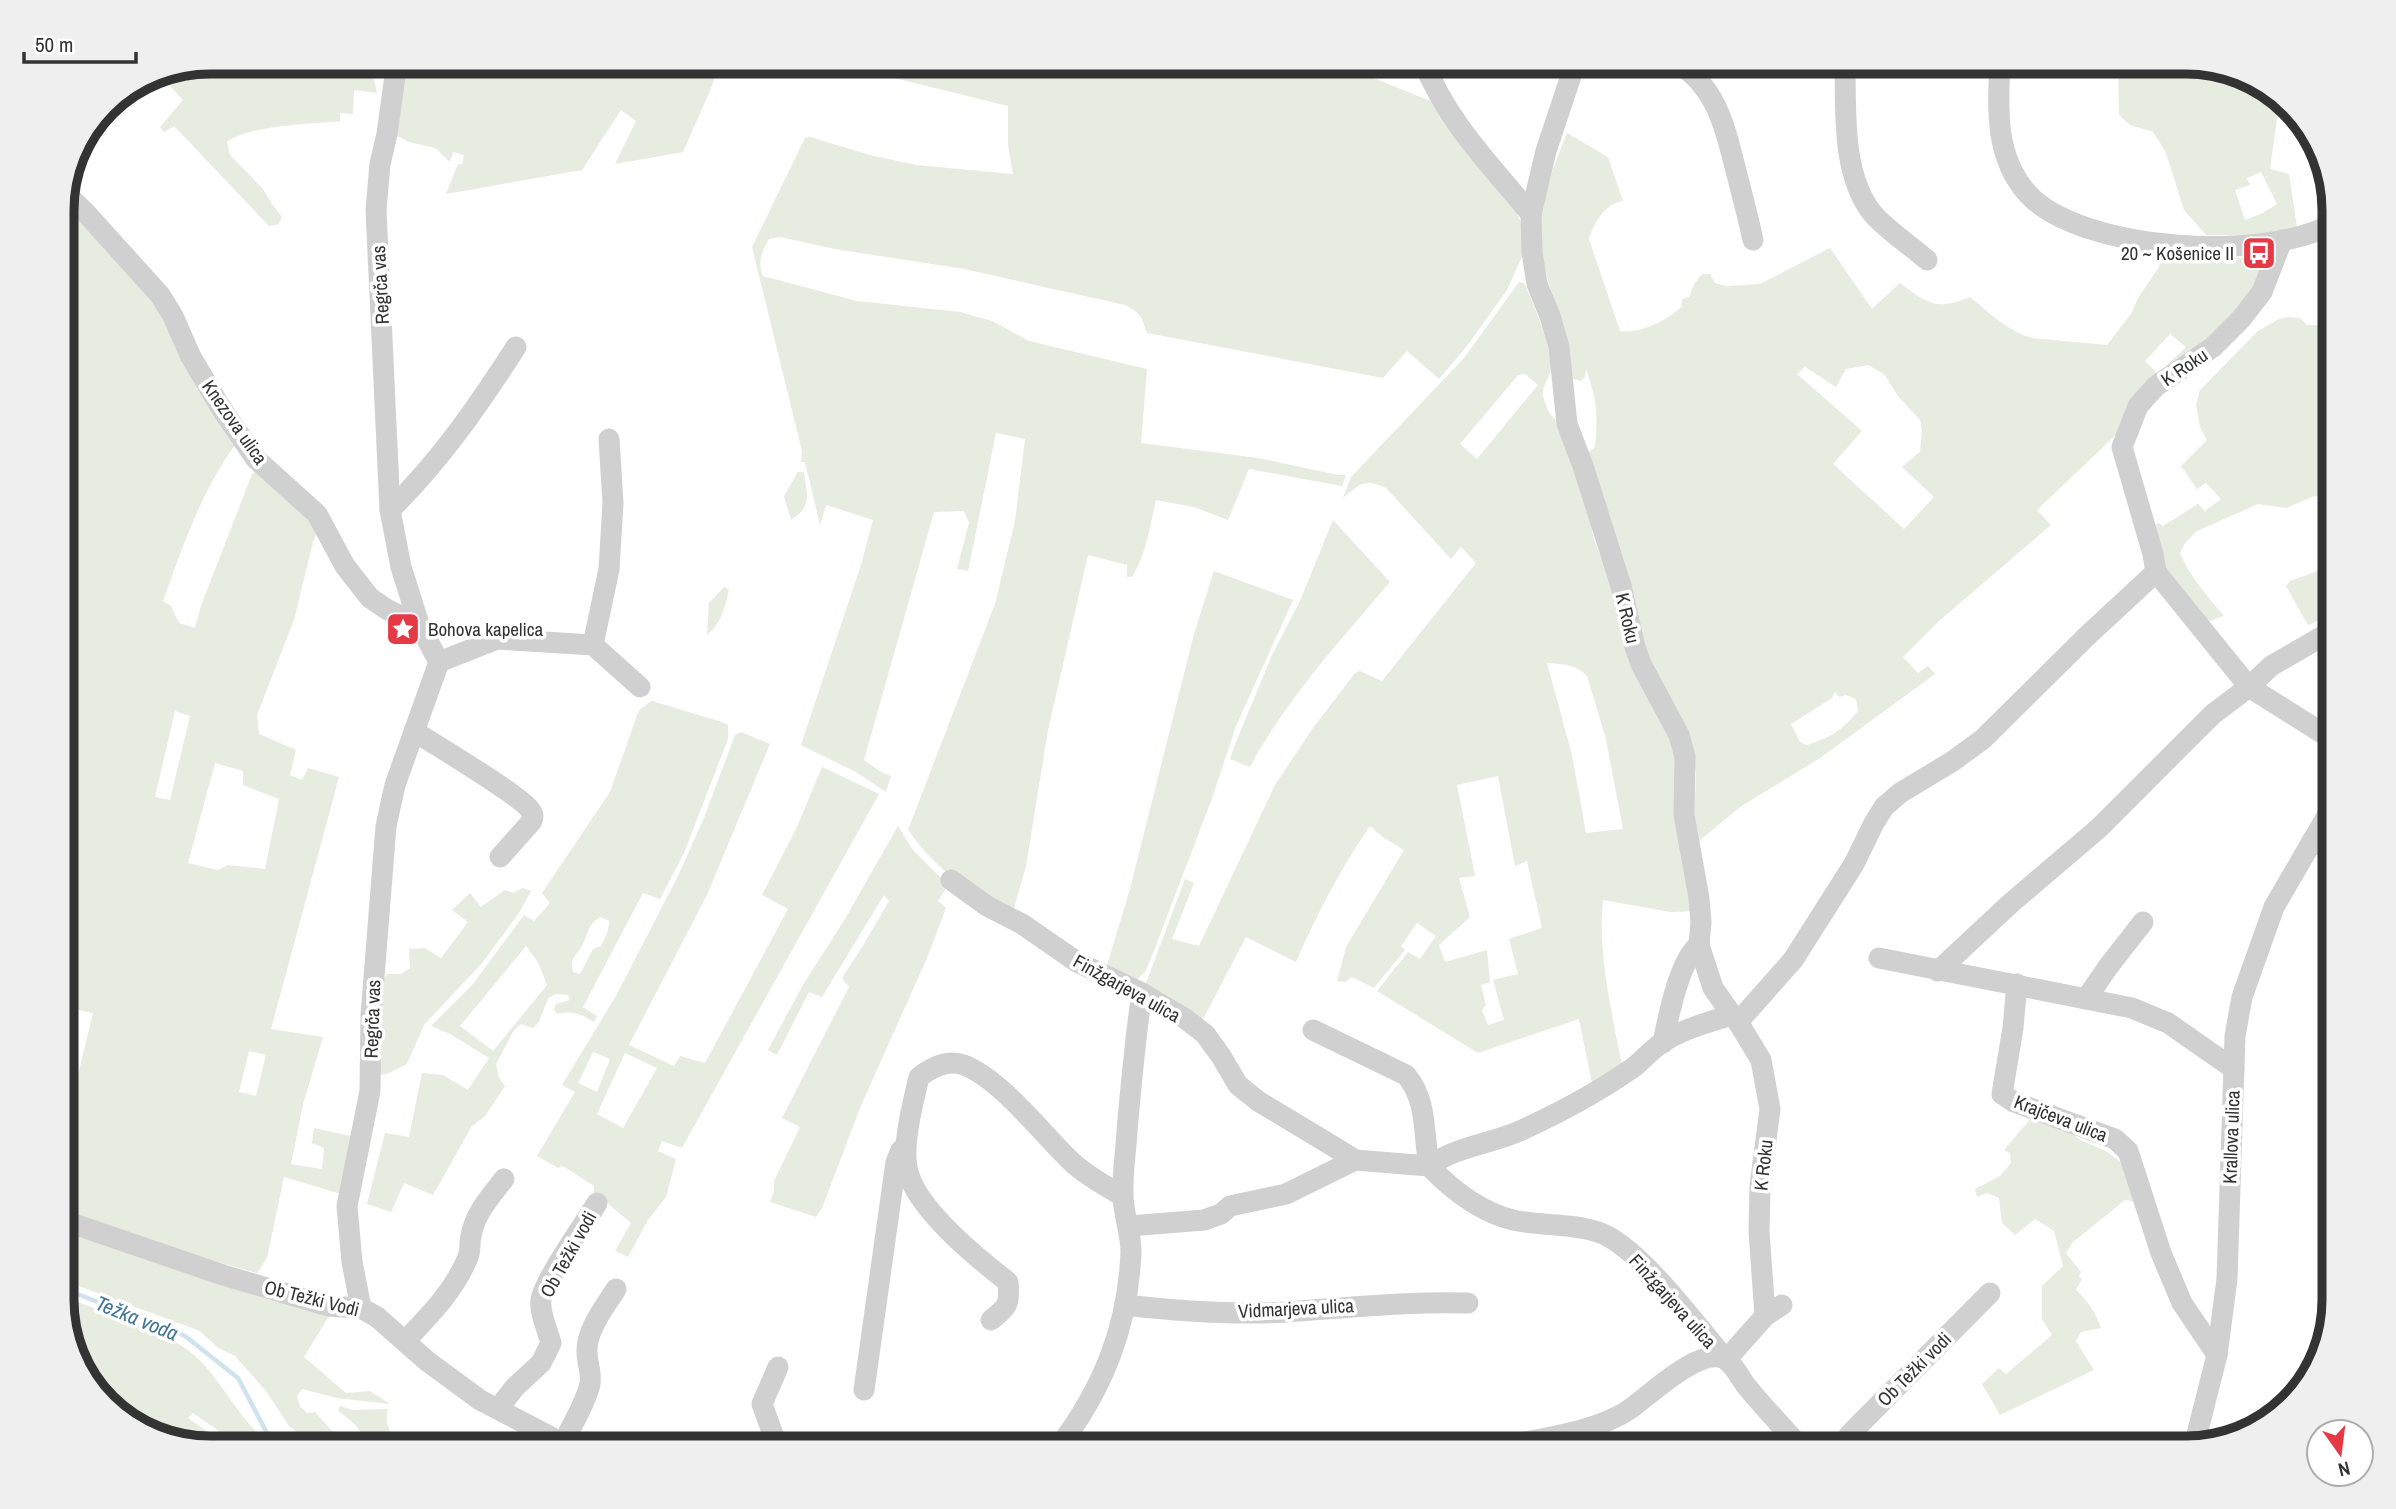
<svg xmlns="http://www.w3.org/2000/svg" width="2396" height="1509" viewBox="0 0 2396 1509" font-family="'Archivo Narrow',sans-serif">
<style>
.green{fill:#e6ecdf;fill-rule:evenodd}
.lines{fill:none;stroke-linecap:round;stroke-linejoin:round}
.stream{stroke:#cfe2ee;stroke-width:4.5}
.minor{stroke:#d0d0d0;stroke-width:21}
.labels{text-anchor:middle;dominant-baseline:central;stroke-width:7;stroke-linejoin:round;paint-order:stroke}
.poi-label{font-size:19px;fill:#333;stroke:#fff;text-anchor:end}
.street-label{font-size:19px;fill:#333;stroke:#fff}
.water-label{font-size:21px;font-style:italic;fill:#3f7597;stroke:#fff}
.rim{fill:none;stroke:#333;stroke-width:9}
</style>
<rect width="100%" height="100%" fill="#fff"/>
<!-- green -->
<g class="green">
<path d="M 210,61 L 380,61 L 373,76 L 377,93 L 354,90 L 353,114 L 340,113 L 340,121 C 310,124 250,125 227,142 L 230,155 L 263,189 L 272,204 L 282,217 L 279,224 L 269,226 L 174,126 L 164,132 L 160,127 L 183,100 L 157,72 Z"/>
<polygon points="408,61 484,61 481,70 496,75 502,61 720,61 712,86 683,152 615,164 636,121 621,110 582,170 446,194 458,164 462,164 464,155 453,152 450,162 435,148 409,142 393,134"/>
<path d="M 825,61 L 1331,61 L 1433,102 L 1508,195 L 1521,222 L 1524,252 L 1507,290 L 1467,346 L 1439,379 L 1407,351 L 1383,378 L 1147,333 L 1141,317 L 1135,311 L 1125,305 L 964,269 L 835,249 L 780,237 L 769,239 C 762,251 757,263 763,276 L 857,301 L 960,312 L 992,321 L 1029,341 L 1147,369 L 1141,443 L 1258,458 L 1338,475 L 1346,475 L 1342,486 L 1249,469 L 1228,520 L 1194,507 L 1156,500 C 1150,526 1146,555 1132,577 L 1127,577 L 1127,565 L 1088,555 L 1048,730 L 1026,866 L 1011,919 C 969,891 938,872 908,830 L 995,604 L 1015,521 L 1025,439 L 996,433 L 968,571 L 957,569 L 969,523 L 964,511 L 934,512 L 864,760 L 881,772 L 891,776 L 886,792 L 856,772 L 801,745 L 861,565 L 873,520 L 826,505 L 820,525 L 805,462 L 801,462 L 802,451 L 752,247 L 805,138 L 810,137 L 870,155 L 916,165 L 1013,174 L 1008,145 L 1008,106 Z"/>
<path d="M 2122,61 L 2186,61 L 2268,86 L 2285,103 L 2278,112 L 2270,169 L 2289,174 L 2297,227 L 2259,236 L 2206,235 L 2184,210 L 2166,153 L 2159,141 L 2153,132 L 2130,125 L 2119,115 L 2118,66 ZM 2261,172 L 2277,204 L 2263,213 L 2245,220 L 2235,190 L 2250,185 L 2247,178 Z"/>
<path d="M 1567,133 L 1608,157 L 1623,201 C 1605,204 1594,222 1589,239 L 1620,331 C 1640,334 1669,320 1682,306 L 1682,299 L 1689,297 L 1694,284 L 1702,274 L 1710,274 L 1715,283 L 1727,286 L 1760,284 L 1830,248 L 1872,309 L 1900,283 C 1928,304 1936,311 1970,297 C 1990,313 2007,331 2032,338 L 2107,345 L 2131,314 L 2138,298 L 2159,267 L 2162,251 C 2194,259 2231,260 2264,256 L 2265,269 L 2259,286 L 2117,434 L 2037,510 L 2051,525 L 1939,621 L 1903,657 L 1918,673 L 1928,666 L 1935,674 L 1820,758 L 1740,807 L 1693,846 L 1696,773 L 1693,756 L 1643,643 L 1587,453 L 1595,447 C 1598,415 1597,400 1586,369 L 1585,377 L 1581,381 L 1573,379 L 1566,335 L 1544,268 L 1538,221 L 1553,169 ZM 2170,334 L 2186,347 L 2158,374 L 2145,361 ZM 1868,365 L 1884,374 L 1898,396 L 1920,420 L 1922,430 L 1920,452 L 1902,467 L 1934,497 L 1904,529 L 1833,464 L 1862,431 L 1797,374 L 1805,367 L 1836,387 L 1846,369 ZM 1835,692 L 1839,697 L 1846,695 L 1856,699 L 1858,711 C 1841,731 1832,737 1807,745 L 1800,742 L 1791,724 L 1832,698 Z"/>
<path d="M 62,205 L 73,209 L 149,293 L 235,445 C 201,492 183,546 163,601 L 171,606 L 179,623 L 195,628 L 201,606 L 252,474 L 258,470 L 303,507 L 318,530 L 313,542 L 294,620 L 257,715 L 259,734 L 296,750 L 290,775 L 302,780 L 308,768 L 339,777 L 271,1029 L 323,1037 L 303,1104 L 291,1164 L 322,1169 L 324,1148 L 312,1143 L 314,1128 L 355,1137 L 341,1194 L 284,1177 L 267,1258 L 257,1273 L 203,1258 L 62,1209 L 62,1111 L 69,1112 L 93,1013 L 68,1008 L 62,1034 ZM 175,711 L 190,716 L 170,800 L 155,797 ZM 215,763 L 243,771 L 243,785 L 279,799 L 265,869 L 228,865 L 218,870 L 188,863 ZM 249,1051 L 266,1055 L 256,1096 L 239,1092 Z"/>
<path d="M 1519,282 L 1524,283 C 1532,299 1553,351 1551,368 C 1548,385 1538,386 1546,405 C 1549,412 1550,415 1555,419 L 1558,431 L 1582,484 L 1594,540 L 1680,755 L 1696,911 L 1671,912 L 1603,900 C 1597,950 1613,1021 1623,1070 L 1593,1088 L 1579,1019 L 1478,1053 L 1377,991 L 1408,952 L 1420,959 L 1436,936 L 1417,923 L 1401,946 L 1405,950 L 1374,988 L 1352,977 L 1345,982 L 1337,981 L 1346,947 L 1404,850 L 1384,838 L 1370,826 C 1340,869 1317,914 1296,962 L 1246,937 L 1199,1027 L 1145,986 L 1185,879 L 1194,883 L 1172,939 L 1199,946 L 1275,785 L 1313,728 L 1355,673 L 1360,671 L 1382,681 L 1476,563 L 1461,547 L 1451,559 L 1386,488 C 1364,478 1360,484 1343,498 L 1351,477 L 1464,358 ZM 1525,374 L 1538,385 L 1477,459 L 1460,444 L 1518,375 ZM 1547,663 C 1562,664 1576,664 1587,676 L 1606,739 L 1623,829 L 1586,833 L 1572,755 ZM 1498,776 L 1515,866 L 1527,861 L 1542,928 L 1509,939 L 1518,974 L 1493,980 L 1504,1020 L 1488,1025 L 1482,1010 L 1486,1005 L 1481,985 L 1490,982 L 1487,950 L 1445,962 L 1439,945 L 1470,917 L 1459,878 L 1475,876 L 1457,785 Z"/>
<path d="M 2289,317 L 2300,318 L 2307,325 L 2320,325 L 2335,321 L 2335,492 L 2312,497 L 2286,508 L 2258,504 L 2197,531 L 2185,543 L 2180,553 C 2190,577 2207,596 2224,616 L 2201,624 L 2162,564 L 2151,528 L 2158,523 L 2163,526 L 2198,504 L 2205,511 L 2221,499 L 2206,483 L 2197,489 L 2181,466 L 2207,440 L 2200,427 L 2196,405 L 2200,390 L 2258,331 L 2279,319 Z"/>
<path d="M 798,472 L 804,472 C 806,492 814,506 791,520 L 784,496 Z"/>
<path d="M 1333,520 L 1390,582 C 1340,641 1286,699 1250,767 L 1230,759 L 1234,747 L 1272,655 L 1300,601 Z"/>
<polygon points="2335,565 2335,625 2322,619 2308,625 2286,586 2290,581"/>
<polygon points="1214,571 1293,600 1236,726 1211,801 1153,953 1145,972 1135,981 1105,972 1130,889 1194,634"/>
<path d="M 724,587 L 729,590 C 725,607 721,624 707,635 L 709,603 Z"/>
<path d="M 652,701 L 722,722 L 728,725 L 728,739 L 684,853 L 660,899 L 643,893 L 583,1007 L 597,1016 L 594,1022 C 582,1014 572,1010 558,1014 L 554,1010 L 556,1004 L 570,1000 L 568,995 L 556,994 L 548,998 L 539,1022 L 533,1028 L 521,1024 L 514,1030 L 496,1064 L 499,1078 L 505,1086 L 485,1116 L 472,1126 L 433,1195 L 404,1183 L 391,1212 L 367,1204 L 385,1133 L 409,1137 L 422,1073 L 443,1075 L 468,1090 L 489,1058 L 450,1034 L 431,1026 L 473,984 L 524,915 L 534,921 L 550,903 L 542,893 L 610,792 L 639,710 ZM 601,917 L 609,921 L 608,931 L 601,946 L 593,949 L 580,974 L 573,972 C 569,958 576,956 582,946 C 588,935 588,922 601,917 ZM 526,946 L 538,962 L 547,985 L 493,1051 L 460,1026 Z"/>
<path d="M 741,732 L 770,744 L 707,895 L 629,1045 L 674,1066 L 680,1056 L 705,1063 L 788,909 L 762,895 L 797,827 L 822,767 L 879,794 L 682,1148 L 662,1141 L 658,1151 L 676,1159 L 666,1197 L 648,1220 L 628,1257 L 615,1251 L 631,1223 L 594,1192 L 594,1186 L 563,1166 L 558,1168 L 537,1156 L 575,1092 L 562,1085 L 617,994 L 677,878 L 704,818 L 735,735 ZM 593,1052 L 610,1059 L 597,1092 L 578,1083 ZM 625,1053 L 657,1068 L 623,1128 L 597,1114 Z"/>
<polygon points="898,826 913,850 948,885 938,901 946,908 927,958 860,1108 822,1208 816,1217 770,1202 774,1191 774,1181 800,1127 782,1118 849,987 842,978 861,949 889,901 884,895 822,997 809,992 777,1055 768,1050 803,985 845,919"/>
<polygon points="523,888 531,891 519,913 482,963 424,1025 407,1064 387,1074 378,1075 379,986 387,974 401,974 410,968 409,949 425,948 441,958 468,922 452,910 470,893 481,907 505,890 513,893"/>
<path d="M 2032,1117 L 2057,1121 L 2080,1140 L 2104,1150 L 2124,1164 L 2141,1203 L 2125,1200 L 2073,1242 L 2066,1253 L 2081,1272 L 2079,1276 L 2082,1279 L 2076,1290 C 2087,1300 2096,1313 2101,1328 L 2081,1332 L 2076,1341 L 2094,1370 L 2000,1415 L 1982,1384 L 1999,1368 L 2006,1374 L 2052,1335 L 2042,1319 L 2042,1286 L 2063,1266 L 2054,1231 L 2035,1219 L 2015,1235 L 2002,1223 L 1999,1198 L 1987,1193 L 1977,1197 L 1975,1189 L 2000,1176 L 2011,1163 L 2010,1153 L 2004,1150 Z"/>
<polygon points="62,1229 329,1316 304,1357 346,1393 370,1391 390,1404 337,1398 302,1389 297,1396 300,1406 307,1413 315,1412 332,1431 354,1448 318,1448 310,1442 289,1426 266,1391 235,1356 217,1347 200,1331 62,1280"/>
<path d="M 62,1295 C 102,1314 148,1323 185,1348 C 214,1368 228,1401 251,1426 C 258,1434 267,1441 275,1448 L 243,1448 L 193,1413 L 188,1418 L 231,1448 L 210,1448 L 128,1423 L 81,1373 L 62,1309 Z"/>
<path d="M 340,1406 L 353,1410 L 388,1409 C 383,1424 392,1436 401,1448 L 362,1448 L 366,1442 C 359,1426 351,1420 338,1411 Z"/>
</g>
<g class="lines">
<!-- stream -->
<polyline class="stream" points="62,1288 185,1336 238,1378 268,1435 288,1448"/>
<!-- minor -->
<g class="minor">
<polyline points="400,61 395,76 387,134 380,164 376,210 390,510 401,567 419,624 439,662"/>
<path d="M 1423,61 C 1448,123 1489,163 1531,214 L 1546,151 L 1576,61"/>
<path d="M 1675,61 C 1717,87 1725,127 1736,171 C 1742,194 1748,217 1753,240"/>
<path d="M 1845,61 C 1846,108 1841,175 1873,214 C 1888,231 1910,245 1927,260"/>
<path d="M 2000,61 C 1998,107 1994,155 2027,193 C 2079,252 2269,263 2335,222"/>
<polyline points="62,197 70,198 85,212 160,295 173,316 190,355 221,408 256,459 317,514 345,566 370,598 388,610 419,624"/>
<polyline points="1531,214 1532,252 1537,284 1550,316 1559,347 1567,424 1583,466 1621,586 1635,647 1641,664 1679,735 1685,757 1684,815 1699,898 1701,922 1699,945 1713,988 1732,1015"/>
<polyline points="2282,240 2262,292 2241,319 2213,347 2156,386 2138,406 2122,447 2153,554 2156,572 2249,687 2335,741"/>
<path d="M 390,510 C 440,461 478,406 516,347"/>
<polyline points="593,645 609,569 613,503 609,439"/>
<path d="M 414,731 C 435,745 522,796 531,811 C 534,816 533,816 532,821 L 500,857"/>
<polyline points="2312,841 2335,852"/>
<path d="M 951,880 L 987,906 L 1022,924 L 1077,962 L 1140,992 L 1184,1018 L 1205,1034 L 1221,1056 L 1238,1085 L 1258,1101 L 1331,1145 L 1355,1160 L 1429,1166 C 1457,1146 1491,1144 1522,1130 C 1561,1112 1600,1091 1634,1067 C 1644,1059 1652,1049 1663,1042 C 1683,1029 1709,1022 1732,1015 L 1738,1022"/>
<polyline points="1879,958 2132,1008 2168,1023 2234,1069"/>
<polyline points="1938,971 2011,903 2099,828 2213,714 2249,687 2271,666 2335,629"/>
<polyline points="2017,984 2013,1028 2002,1094 2014,1102 2115,1139 2128,1151 2161,1253 2182,1303 2217,1355"/>
<polyline points="2086,999 2108,967 2143,922"/>
<path d="M 1313,1030 L 1406,1075 C 1428,1101 1423,1133 1429,1166 C 1452,1190 1480,1212 1513,1220 C 1541,1226 1571,1223 1598,1232 C 1638,1245 1697,1326 1726,1360 L 1765,1316 L 1782,1305"/>
<path d="M 1663,1043 C 1668,1018 1679,960 1699,945"/>
<polyline points="62,1220 223,1275 328,1306 361,1308 377,1317 427,1361 480,1400 572,1448"/>
<polyline points="1129,1226 1204,1220 1221,1214 1230,1206 1286,1194 1355,1160"/>
<path d="M 1125,1305 C 1177,1311 1233,1315 1286,1312 C 1347,1308 1407,1301 1468,1303"/>
<polyline points="361,1308 352,1262 347,1206 370,1091 371,1015 386,826 395,785 439,662 497,639 593,645 640,687"/>
<polyline points="1765,1316 1759,1231 1760,1186 1770,1109 1761,1060 1738,1022 1793,960 1854,864 1874,823 1884,807 1900,793 1953,761 1983,739 2087,636 2156,572"/>
<path d="M 991,1320 C 1008,1306 1010,1305 1008,1282 C 977,1258 918,1210 908,1172 C 901,1147 913,1103 919,1077 C 932,1067 948,1059 964,1065 C 1002,1080 1043,1135 1073,1163 C 1087,1176 1106,1186 1122,1196"/>
<path d="M 405,1341 C 429,1316 455,1290 468,1257 C 471,1251 469,1243 471,1236 C 475,1213 490,1197 504,1179"/>
<polyline points="864,1390 896,1162 901,1150"/>
<path d="M 498,1409 L 515,1387 L 541,1363 L 551,1343 C 548,1331 539,1312 541,1300 C 543,1282 585,1223 597,1203"/>
<path d="M 563,1444 C 572,1424 585,1405 590,1384 C 592,1373 587,1363 587,1352 C 586,1330 605,1307 616,1289"/>
<polyline points="2194,1446 2217,1355 2227,1279 2235,1036 2242,997 2274,907 2335,802"/>
<polyline points="778,1448 762,1404 778,1367"/>
<path d="M 1058,1448 C 1103,1389 1128,1327 1131,1252 C 1131,1232 1123,1214 1123,1194 C 1122,1174 1126,1152 1127,1131 C 1131,1085 1135,1039 1142,993"/>
<path d="M 1486,1448 C 1526,1442 1596,1433 1630,1409 C 1650,1395 1700,1346 1725,1359 C 1734,1364 1741,1380 1748,1388 C 1765,1409 1784,1428 1801,1448"/>
<polyline points="1841,1448 1850,1434 1990,1293"/>
</g>
</g>
<!-- icons -->
<defs>
<g id="bus-square" transform="scale(1.75)"><rect x="-9" y="-9" width="18" height="18" rx="4" fill="#e63946" stroke="#fff"/><path d="M-5-6H5V4H4V6H2V4H-2V6H-4V4H-5ZM-3.5-4V0h7V-4ZM-3.5 1.2v1.5H-2V1.2ZM2 1.2v1.5H3.5V1.2Z" fill="#fff"/></g>
<g id="sight-square" transform="scale(1.75)"><rect x="-9" y="-9" width="18" height="18" rx="4" fill="#e63946" stroke="#fff"/><path d="M0-6L1.8-2.2L6-1.7L2.9 1.2L3.7 5.4L0 3.3L-3.7 5.4L-2.9 1.2L-6-1.7L-1.8-2.2Z" fill="#fff"/></g>
</defs>
<g fill-rule="evenodd">
<use href="#bus-square" x="2259" y="253"/>
<use href="#sight-square" x="403" y="629"/>
</g>
<g class="labels">
<!-- poi labels -->
<g class="poi-label">
<text x="2234" y="253">20 ~ Košenice II</text>
<text x="428" y="629" text-anchor="start">Bohova kapelica</text>
</g>
<!-- street labels -->
<g class="street-label">
<text transform="translate(380 285) rotate(-93)">Regrča vas</text>
<text transform="translate(2184 367) rotate(-34)">K Roku</text>
<text transform="translate(235 422) rotate(55)">Knezova ulica</text>
<text transform="translate(1628 618) rotate(77)">K Roku</text>
<text transform="translate(1127 988) rotate(29)">Finžgarjeva ulica</text>
<text transform="translate(372 1019) rotate(-88)">Regrča vas</text>
<text transform="translate(2061 1118) rotate(21)">Krajčeva ulica</text>
<text transform="translate(2231 1137) rotate(-88)">Krallova ulica</text>
<text transform="translate(1763 1165) rotate(-84)">K Roku</text>
<text transform="translate(568 1254) rotate(-61)">Ob Težki vodi</text>
<text transform="translate(312 1298) rotate(14)">Ob Težki Vodi</text>
<text transform="translate(1673 1301) rotate(48)">Finžgarjeva ulica</text>
<text transform="translate(1296 1308) rotate(-3)">Vidmarjeva ulica</text>
<text transform="translate(1914 1369) rotate(-45)">Ob Težki vodi</text>
</g>
<!-- water labels -->
<g class="water-label">
<text transform="translate(137 1318) rotate(22)">Težka voda</text>
</g>
</g>
<!-- crop -->
<path d="M0 0H2396V1509H0ZM210 74H2186A136 136 0 0 1 2322 210V1300A136 136 0 0 1 2186 1436H210A136 136 0 0 1 74 1300V210A136 136 0 0 1 210 74Z" fill="#efefef" fill-rule="evenodd"/>
<path class="rim" d="M210 74H2186A136 136 0 0 1 2322 210V1300A136 136 0 0 1 2186 1436H210A136 136 0 0 1 74 1300V210A136 136 0 0 1 210 74Z"/>
<!-- north arrow -->
<g transform="translate(2340 1453) rotate(166)"><circle r="33" fill="#ffffff" stroke="#adadad" stroke-width="2"/>
<path d="M0-5L12 26L0 18L-12 26Z" fill="#e63946"/>
<text y="-10" font-size="19" font-weight="bold" text-anchor="middle" fill="#333333">N</text>
</g>
<!-- scale -->
<path d="M24 52v10h112v-10" fill="none" stroke="#333333" stroke-width="3.5"/>
<text x="35" y="52" font-size="21" fill="#333333" stroke="#ffffff" stroke-width="5" paint-order="stroke">50 m</text>
</svg>
